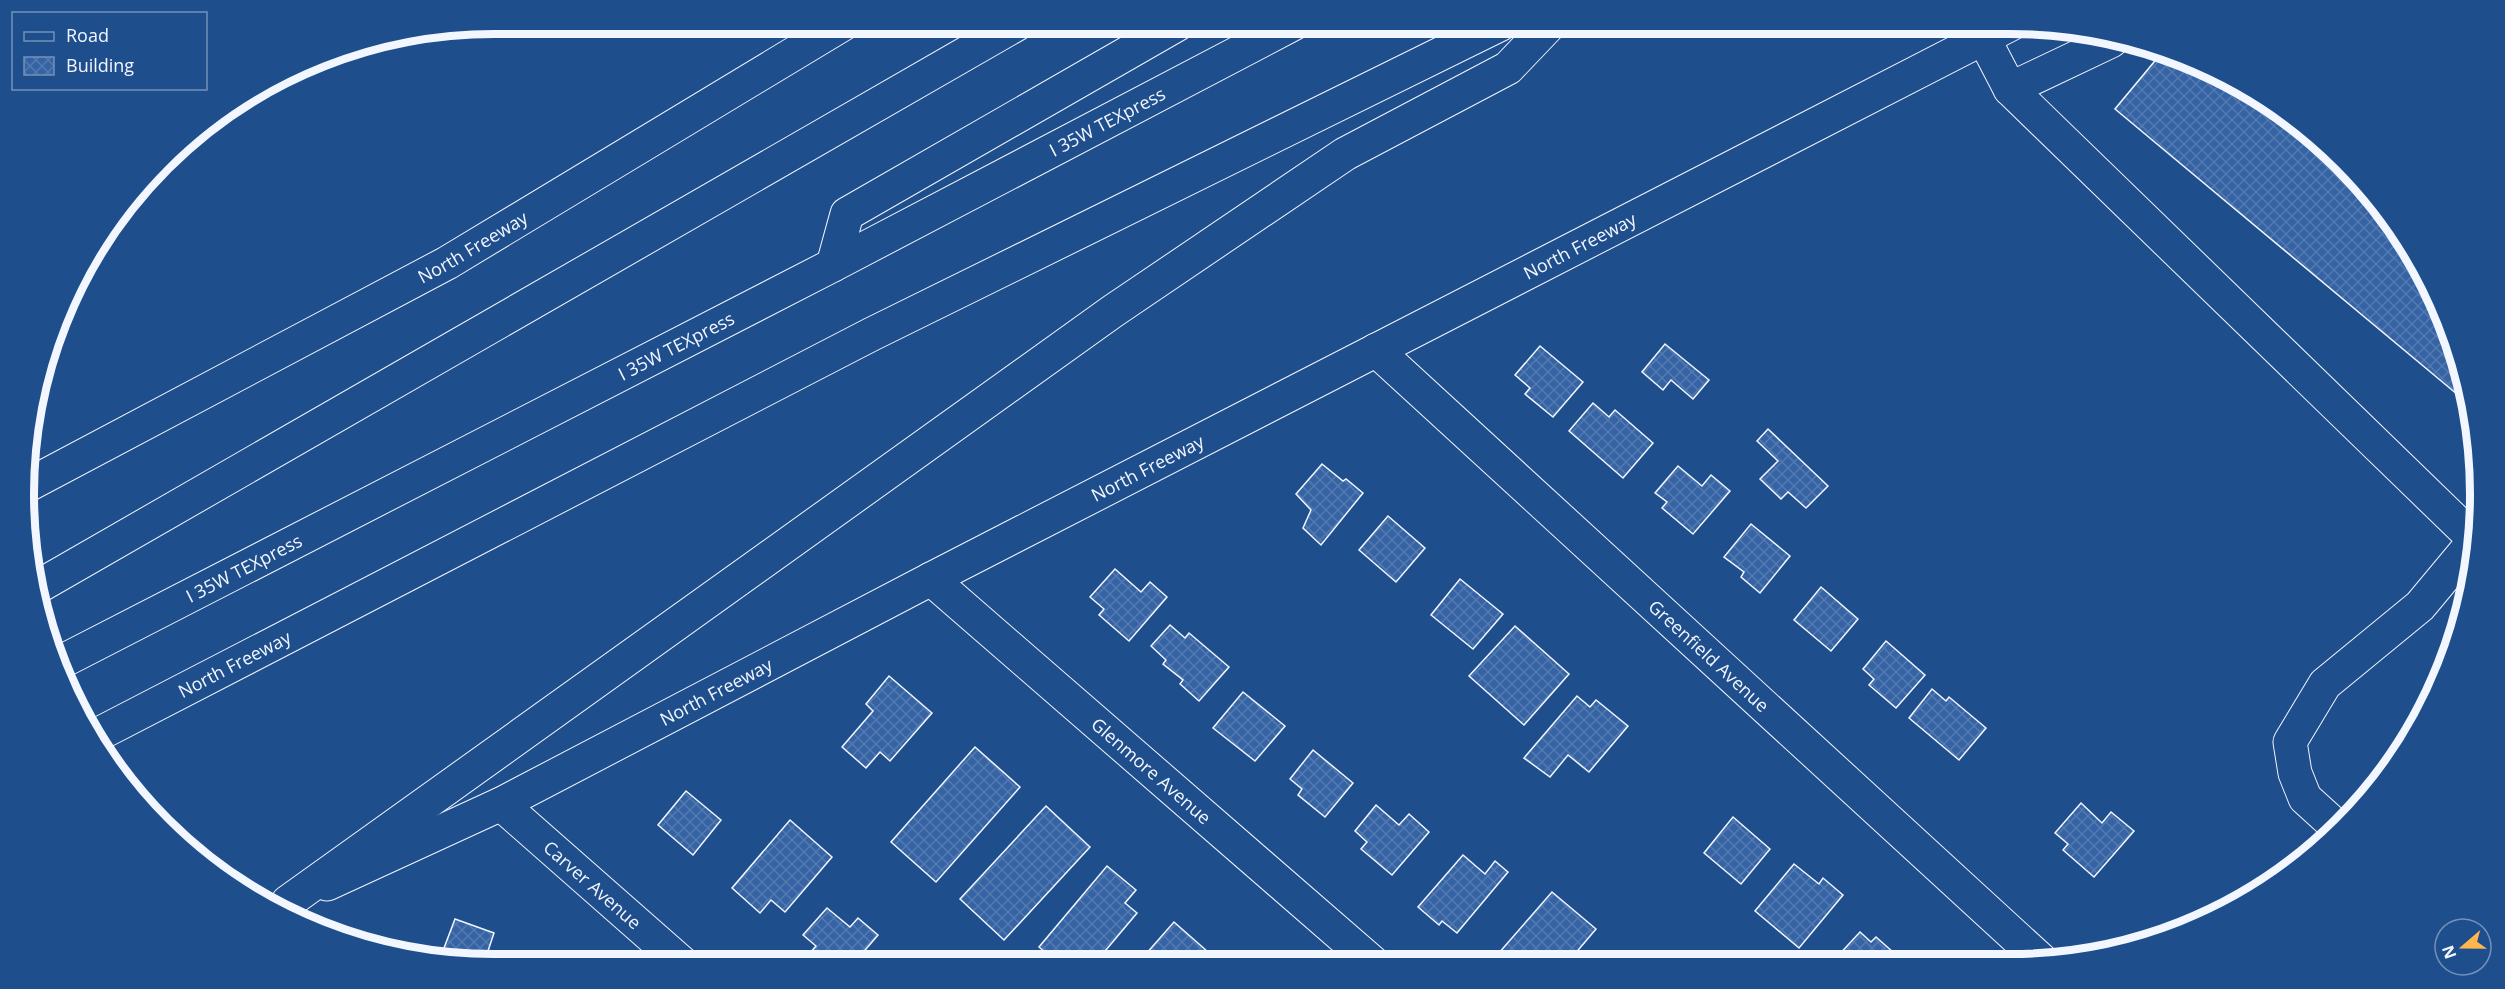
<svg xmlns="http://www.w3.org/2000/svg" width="2505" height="989" viewBox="0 0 2505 989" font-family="'Open Sans',sans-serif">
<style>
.building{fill:url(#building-cross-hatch);stroke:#f2f6ff;stroke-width:1.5}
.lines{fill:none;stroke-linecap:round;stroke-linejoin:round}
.minor-casing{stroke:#f2f6ff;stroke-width:35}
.major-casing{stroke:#f2f6ff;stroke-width:35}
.highway-casing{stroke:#f2f6ff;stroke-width:35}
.minor{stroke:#1f4e8c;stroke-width:33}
.major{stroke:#1f4e8c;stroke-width:33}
.highway{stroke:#1f4e8c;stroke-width:33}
.labels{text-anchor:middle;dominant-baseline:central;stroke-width:4.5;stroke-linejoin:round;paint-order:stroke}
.street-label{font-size:18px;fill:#f2f6ff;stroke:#1f4e8c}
.rim{fill:none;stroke:#f2f6ff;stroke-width:8}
</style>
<defs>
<pattern id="building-cross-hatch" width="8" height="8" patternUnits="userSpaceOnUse" patternTransform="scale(1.5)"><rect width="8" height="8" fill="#3563a3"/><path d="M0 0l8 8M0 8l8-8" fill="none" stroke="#537ab1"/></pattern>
</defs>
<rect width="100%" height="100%" fill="#1f4e8c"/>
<!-- building -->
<g class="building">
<polygon points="2164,50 2245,87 2320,141 2384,208 2432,286 2465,372 2470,405 2115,109"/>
<polygon points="1665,344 1709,380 1693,399 1671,380 1663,390 1642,372"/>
<polygon points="1540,346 1583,382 1553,417 1525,394 1530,388 1515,375"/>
<polygon points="1593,403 1609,417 1615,410 1653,443 1623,478 1569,431"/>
<polygon points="1768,429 1828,486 1806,508 1788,492 1781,499 1760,479 1778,461 1757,441"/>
<polygon points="1322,464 1343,481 1346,479 1363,493 1321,545 1303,528 1311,510 1296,494"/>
<polygon points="1678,466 1702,486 1711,475 1730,491 1693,534 1662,508 1667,502 1655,493"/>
<polygon points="1388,516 1425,548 1396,582 1359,550"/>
<polygon points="1751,524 1790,556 1760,593 1741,577 1744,572 1724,557"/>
<polygon points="1115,569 1141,592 1150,582 1167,597 1129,641 1099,615 1104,609 1090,597"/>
<polygon points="1460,579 1503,614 1473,649 1431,615"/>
<polygon points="1821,587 1858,619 1831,651 1794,620"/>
<polygon points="1170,625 1185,638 1189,633 1229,667 1199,701 1180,684 1183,680 1163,664 1166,660 1151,646"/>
<polygon points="1515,626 1569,674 1524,725 1469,676"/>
<polygon points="1886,641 1925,675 1896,708 1869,685 1874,679 1863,669"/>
<polygon points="889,676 932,713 890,761 880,752 866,768 842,747 873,711 866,704"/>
<polygon points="1932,689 1946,701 1949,697 1986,728 1959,760 1909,718"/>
<polygon points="1243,692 1285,726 1255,761 1213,728"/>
<polygon points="1577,696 1590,707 1596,700 1628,726 1589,772 1568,755 1550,777 1524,758"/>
<polygon points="975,747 1020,787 936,882 891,842"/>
<polygon points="1313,750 1353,783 1325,817 1298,795 1302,789 1290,779"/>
<polygon points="686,791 721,820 693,855 658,825"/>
<polygon points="2081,803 2102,823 2111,812 2134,831 2094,877 2063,850 2068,844 2055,833"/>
<polygon points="1376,805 1399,825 1409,814 1429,832 1392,875 1361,849 1367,842 1355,831"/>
<polygon points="1046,806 1090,847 1004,940 960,899"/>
<polygon points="1733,817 1770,849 1741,884 1704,853"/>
<polygon points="790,820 832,857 785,912 771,900 760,913 732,888"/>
<polygon points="1463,855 1485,874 1495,861 1508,872 1457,933 1442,921 1439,925 1418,907"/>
<polygon points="1794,864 1819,884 1823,878 1843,895 1799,948 1755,911"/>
<polygon points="1107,866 1136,890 1125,903 1137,913 1095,963 1073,964 1070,961 1068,964 1059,964 1039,947"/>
<polygon points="1552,892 1596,929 1568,962 1491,962"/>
<polygon points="827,908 850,927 858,918 878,935 853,964 824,964 810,953 816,946 803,935"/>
<polygon points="455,919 494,933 484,963 441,956"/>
<polygon points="1174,922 1216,959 1212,963 1138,963"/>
<polygon points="1860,932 1871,942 1876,937 1903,961 1841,962 1836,958"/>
<polygon points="356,937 382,947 355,942"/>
</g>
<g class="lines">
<!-- minor casing -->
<g class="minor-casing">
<g id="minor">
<polyline points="1984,39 2010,89 2475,540 2478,537"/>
<polyline points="2010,89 2111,41"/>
<path id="s1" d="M 1376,350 L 2042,961"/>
<path id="s2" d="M 931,579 L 1373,963"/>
<path id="s3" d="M 501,804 L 684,965"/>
<polyline points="2338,828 2305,798 2295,773 2290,742 2325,684 2420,606 2475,540"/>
</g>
</g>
<!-- major casing -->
<g class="major-casing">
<g id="major">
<path id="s4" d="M 327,884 L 501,804 L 931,579 L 2011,24"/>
</g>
</g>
<!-- highway casing -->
<g class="highway-casing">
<g id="highway">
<polyline points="833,265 847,214 1178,24"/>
<path id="s5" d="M 30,484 L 447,263 L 843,24"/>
<polyline points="34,589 1017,24"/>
<path id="s6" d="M 57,664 L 833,265 L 1293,24"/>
<path id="s7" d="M 93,737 L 872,334 L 1501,24"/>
<polyline points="288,902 1113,311 1345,154 1508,68 1550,24"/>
</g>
</g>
<!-- minor -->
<use href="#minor" class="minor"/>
<!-- major -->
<use href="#major" class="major"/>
<!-- highway -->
<use href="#highway" class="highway"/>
</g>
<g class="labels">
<!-- street labels -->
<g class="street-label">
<text stroke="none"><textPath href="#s6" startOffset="1182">I 35W TEXpress</textPath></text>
<text stroke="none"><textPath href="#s5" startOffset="502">North Freeway</textPath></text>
<text stroke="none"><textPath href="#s4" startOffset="1406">North Freeway</textPath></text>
<text stroke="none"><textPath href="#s6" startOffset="696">I 35W TEXpress</textPath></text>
<text stroke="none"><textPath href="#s4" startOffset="920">North Freeway</textPath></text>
<text stroke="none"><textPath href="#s6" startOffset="210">I 35W TEXpress</textPath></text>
<text stroke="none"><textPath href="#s1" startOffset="452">Greenfield Avenue</textPath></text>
<text stroke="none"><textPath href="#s7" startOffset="159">North Freeway</textPath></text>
<text stroke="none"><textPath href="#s4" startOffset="434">North Freeway</textPath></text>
<text stroke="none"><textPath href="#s2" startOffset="292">Glenmore Avenue</textPath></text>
<text stroke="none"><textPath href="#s3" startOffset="122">Carver Avenue</textPath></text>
</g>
</g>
<!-- crop -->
<path d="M0 0H2505V989H0ZM494 34H2010A460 460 0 0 1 2470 494V494A460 460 0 0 1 2010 954H494A460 460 0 0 1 34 494V494A460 460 0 0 1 494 34Z" fill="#1f4e8c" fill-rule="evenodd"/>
<path class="rim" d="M494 34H2010A460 460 0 0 1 2470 494V494A460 460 0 0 1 2010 954H494A460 460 0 0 1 34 494V494A460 460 0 0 1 494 34Z"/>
<!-- legend -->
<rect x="12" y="12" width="195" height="78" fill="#1f4e8c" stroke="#7391ba" stroke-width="1.5"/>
<rect x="24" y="32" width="30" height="9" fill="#1f4e8c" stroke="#7391ba" stroke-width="1.5"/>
<text x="66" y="42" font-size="18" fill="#f2f6ff">Road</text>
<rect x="24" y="57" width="30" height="18" fill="url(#building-cross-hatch)" stroke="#7391ba" stroke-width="1.5"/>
<text x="66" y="72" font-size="18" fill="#f2f6ff">Building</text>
<!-- north arrow -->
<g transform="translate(2463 947) rotate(250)"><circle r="28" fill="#1f4e8c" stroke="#7391ba" stroke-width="1.5"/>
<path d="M0-4.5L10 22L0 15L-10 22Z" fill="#ffb74d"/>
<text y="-9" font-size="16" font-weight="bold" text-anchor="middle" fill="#f2f6ff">N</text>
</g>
</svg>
